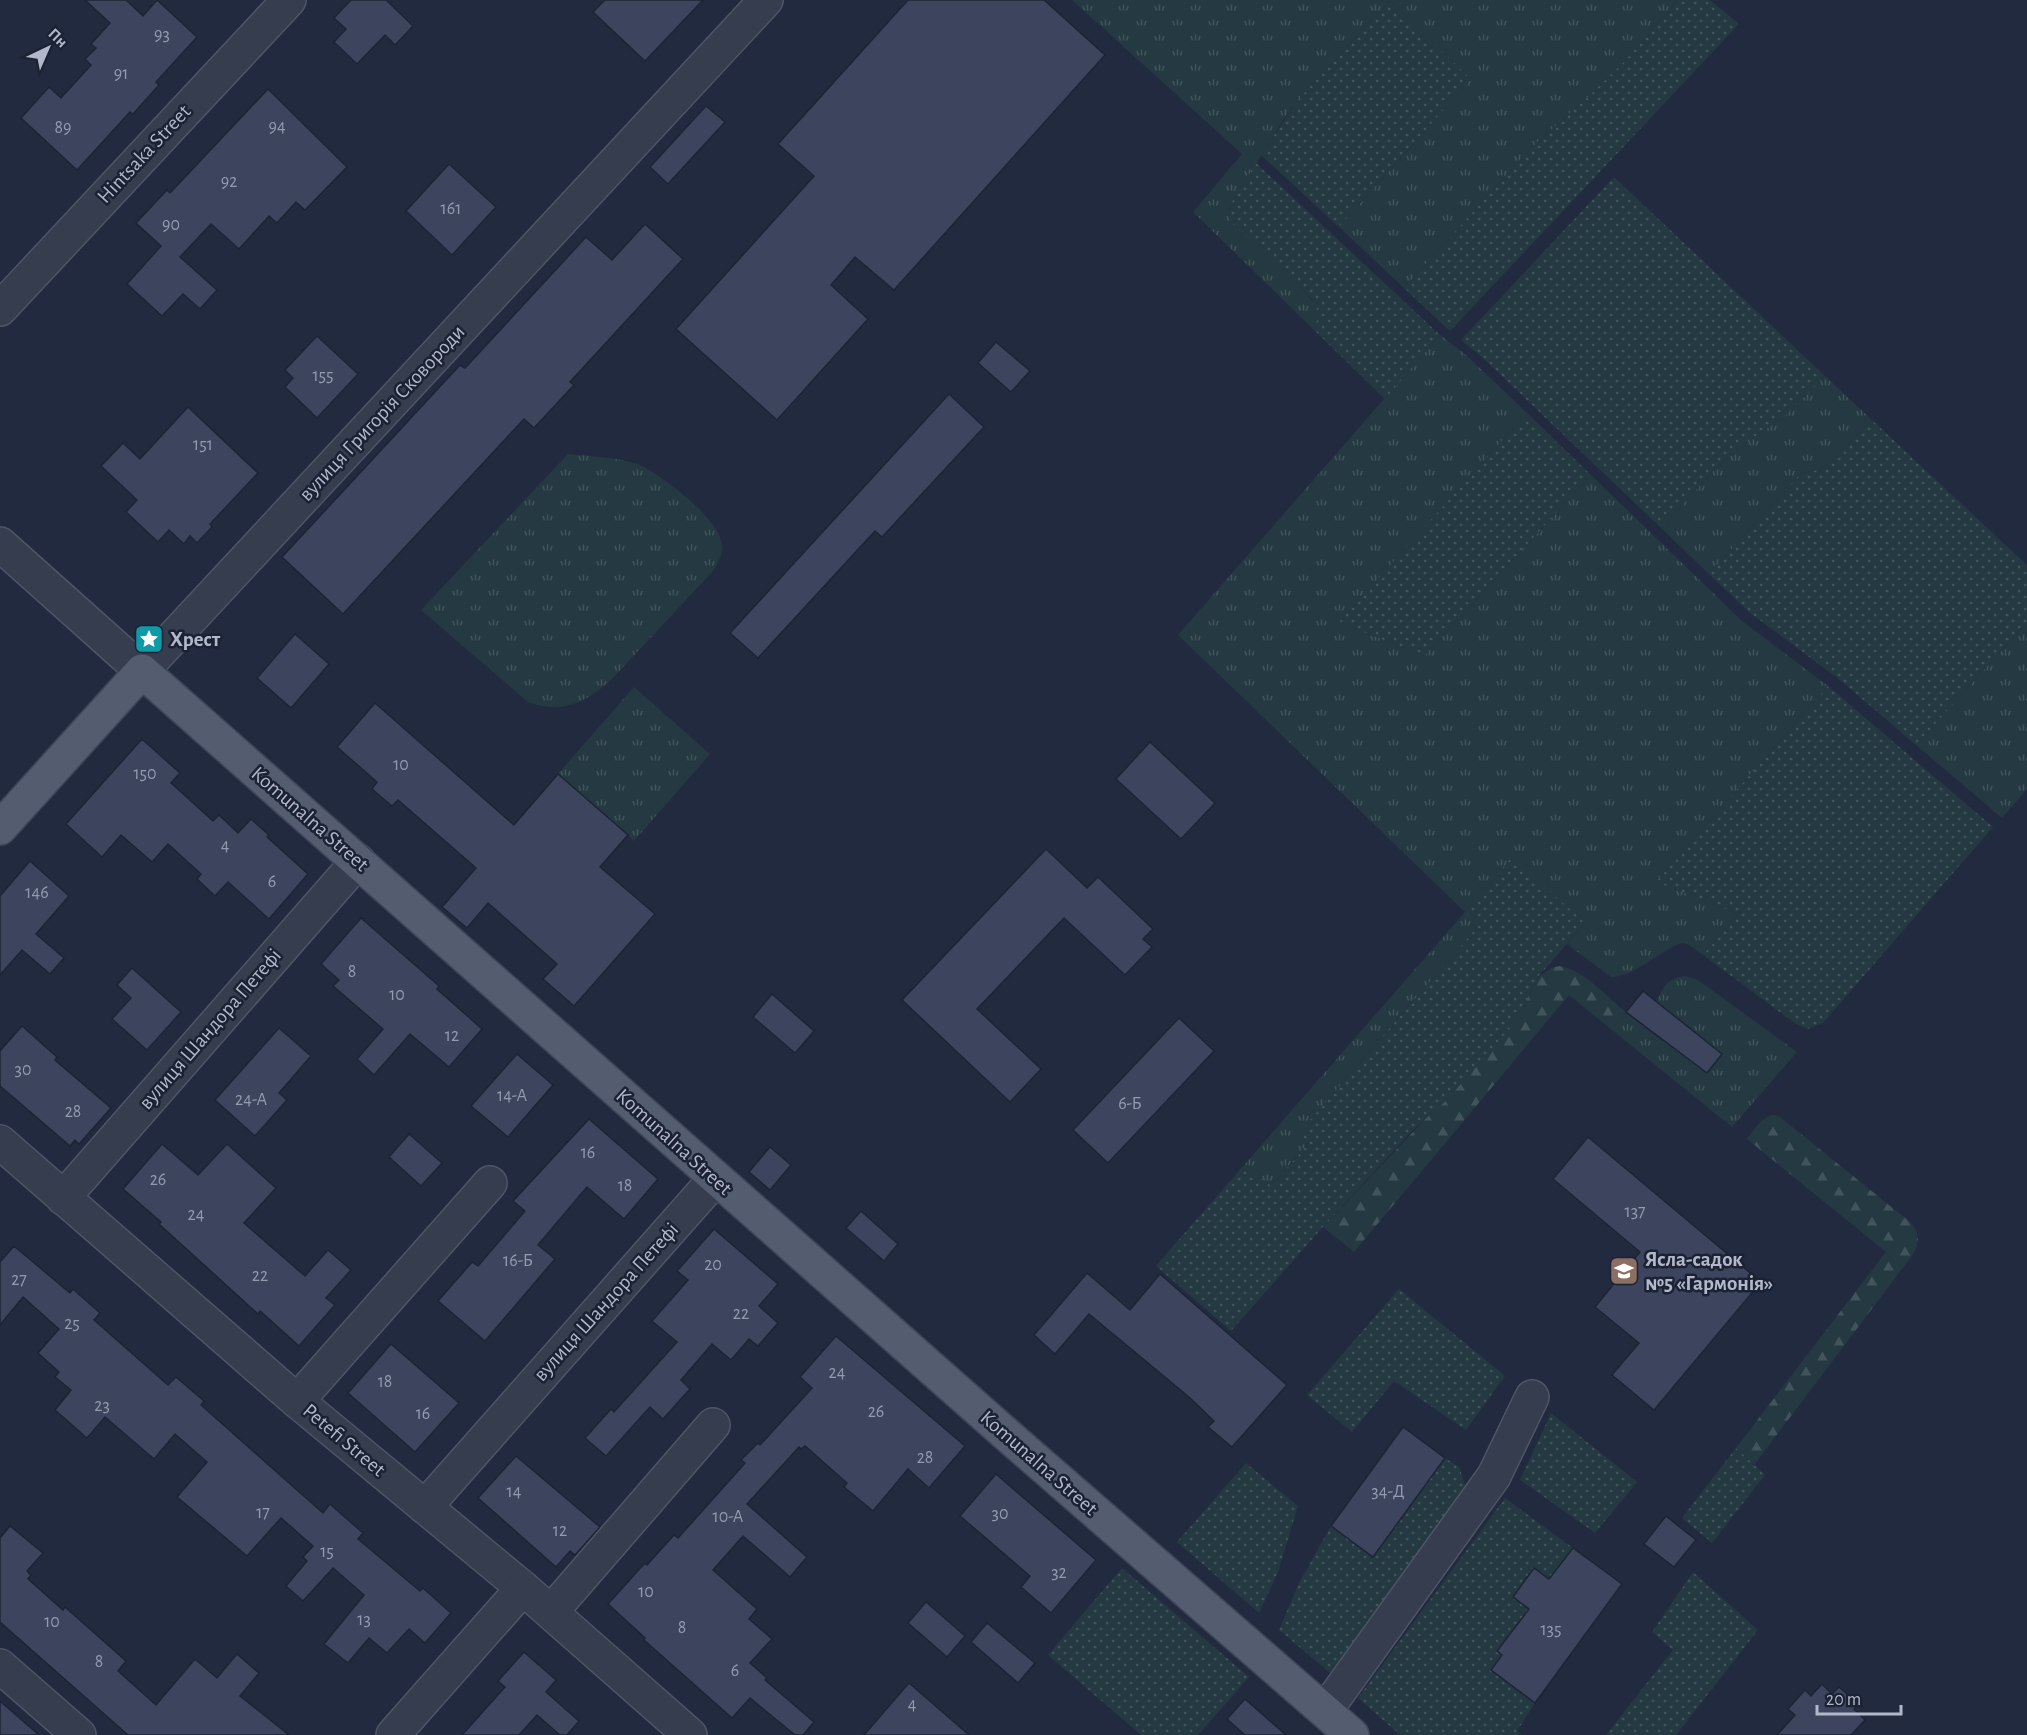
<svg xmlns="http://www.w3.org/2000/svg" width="2027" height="1735" viewBox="0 0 2027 1735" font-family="'Alegreya Sans',sans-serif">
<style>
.grass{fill:url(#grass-tufts)}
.forest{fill:url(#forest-firs)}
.park{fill:url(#park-dots)}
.building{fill:#3c455d;stroke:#1d2436;stroke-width:1.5}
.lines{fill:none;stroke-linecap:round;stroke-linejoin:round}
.minor-casing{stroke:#4e5567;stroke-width:36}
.major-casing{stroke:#3f4658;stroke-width:36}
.minor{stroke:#363d4f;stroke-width:33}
.major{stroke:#545c70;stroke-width:33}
.labels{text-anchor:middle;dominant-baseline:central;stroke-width:5;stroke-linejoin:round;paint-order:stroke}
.number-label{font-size:18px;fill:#949baf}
.street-label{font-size:21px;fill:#b2b8ca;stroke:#1b2234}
.poi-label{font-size:21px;font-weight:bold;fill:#b2b8ca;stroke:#1b2234;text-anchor:start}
</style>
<defs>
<pattern id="grass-tufts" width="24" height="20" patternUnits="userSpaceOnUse" patternTransform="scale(1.5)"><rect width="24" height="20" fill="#243941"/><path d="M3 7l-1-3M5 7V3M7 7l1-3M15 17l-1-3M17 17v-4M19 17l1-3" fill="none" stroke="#41545b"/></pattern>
<pattern id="forest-firs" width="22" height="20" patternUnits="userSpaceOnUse" patternTransform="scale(1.5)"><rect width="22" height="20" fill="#243941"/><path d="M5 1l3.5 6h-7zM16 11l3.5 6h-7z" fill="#41545b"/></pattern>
<pattern id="park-dots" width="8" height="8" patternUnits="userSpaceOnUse" patternTransform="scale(1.5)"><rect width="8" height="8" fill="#243941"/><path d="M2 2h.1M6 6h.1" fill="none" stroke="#41545b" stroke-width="1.8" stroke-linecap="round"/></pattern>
</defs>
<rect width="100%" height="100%" fill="#222a40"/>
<!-- grass -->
<g class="grass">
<polygon points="1072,0 1678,0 1623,63 1589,96 1531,148 1404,288 1339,227 1471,79 1390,1 1297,101 1283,120 1229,209 1317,306 1318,320 1315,331 1193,212 1242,154"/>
<path d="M 1440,335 L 1466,355 L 1527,413 L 1340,622 L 1424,656 L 1591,475 L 1742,621 L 1828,686 L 1657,881 L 1739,914 L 1703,955 C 1697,951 1690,944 1683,943 C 1673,942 1633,978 1611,977 L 1567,944 L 1585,923 L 1479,925 L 1299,1133 L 1309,1142 L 1271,1186 L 1245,1164 L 1465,912 L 1178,635 Z"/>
<polygon points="1825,376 1872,420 1830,463 1819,470 1801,473 1709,574 1661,528 1714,470 1737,449 1785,416"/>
<path d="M 568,454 C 590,456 615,457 637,464 C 660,473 720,519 722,545 C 723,554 718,563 713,571 L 612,679 C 587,702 562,715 528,702 L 421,610 Z"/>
<polygon points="2027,622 2027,789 2002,818 1916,745"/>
<polygon points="634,687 710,754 634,841 558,774"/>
<path d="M 1685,976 L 1696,979 L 1705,985 L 1797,1052 L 1732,1127 L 1612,1030 L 1626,1012 L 1662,1041 L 1665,1039 L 1707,1073 L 1722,1054 L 1657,1002 C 1662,986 1669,978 1685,976 Z"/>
</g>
<!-- forest -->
<g class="forest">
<path d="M 1560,966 C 1585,971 1606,996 1626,1012 L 1612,1030 L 1569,995 L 1354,1252 L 1323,1227 L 1429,1115 L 1522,1009 L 1537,978 L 1551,968 Z"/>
<path d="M 1774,1115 L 1780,1117 L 1910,1222 C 1919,1232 1920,1240 1914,1253 L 1754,1465 L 1736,1448 L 1886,1252 L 1747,1139 C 1754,1130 1762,1116 1774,1115 Z"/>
</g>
<!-- park -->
<g class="park">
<polygon points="1678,0 1710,0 1739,24 1450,331 1404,288 1531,148 1589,96 1623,63"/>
<polygon points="1390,1 1471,79 1339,227 1261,155 1297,101"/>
<path d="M 1256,163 L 1440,335 L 1385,399 L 1315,331 C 1319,318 1319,309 1311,298 L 1231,222 L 1228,216 L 1232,202 Z"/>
<polygon points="1614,177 1825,376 1785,416 1737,449 1714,470 1661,528 1483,358 1461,340"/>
<polygon points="1527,413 1591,475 1424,656 1339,622"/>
<polygon points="1872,420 2027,565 2027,622 1916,745 1840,680 1749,612 1709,574 1801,473 1819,470 1830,463"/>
<polygon points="1828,686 1993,827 1823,1023 1808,1029 1796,1024 1703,955 1739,914 1656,882"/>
<polygon points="1512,857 1585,923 1537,978 1522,1009 1511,1027 1446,1101 1413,1130 1323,1227 1231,1331 1156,1266 1245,1164 1271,1186 1309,1143 1299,1133 1479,925 1465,912"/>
<polygon points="1399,1289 1505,1376 1466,1430 1394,1381 1352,1432 1307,1395"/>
<polygon points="1551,1413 1637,1482 1595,1533 1520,1480"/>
<polygon points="1736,1448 1765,1475 1712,1543 1682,1518"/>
<polygon points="1445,1458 1459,1467 1466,1488 1330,1673 1279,1630 1299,1583 1331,1526 1373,1557"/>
<polygon points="1246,1463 1298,1506 1278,1572 1259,1613 1177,1542"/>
<polygon points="1505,1498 1573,1548 1549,1579 1534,1568 1514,1597 1529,1609 1498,1651 1502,1655 1491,1670 1535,1703 1517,1731 1522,1735 1400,1735 1358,1698"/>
<polygon points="1122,1568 1249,1677 1198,1735 1141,1735 1048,1655"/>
<polygon points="1693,1572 1758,1630 1676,1735 1606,1735 1673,1650 1652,1632"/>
</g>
<!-- building -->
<g class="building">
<polygon points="85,0 126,0 143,16 157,0 197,37 156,82 159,85 133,114 130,112 77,170 21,118 49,87 61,98 91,65 85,59 96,48 91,44 110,23"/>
<polygon points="351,0 386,0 413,26 395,45 385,35 357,64 334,42 346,29 334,18"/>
<polygon points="605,0 703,0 645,61 593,12"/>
<polygon points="908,0 1044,0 1105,55 894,290 855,257 831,285 868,319 777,420 676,329 814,176 778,144"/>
<polygon points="268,89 347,167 305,210 296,202 277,223 269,216 239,249 211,224 180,257 217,290 200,309 183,294 162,316 127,284 161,246 136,223 167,190 170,193"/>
<polygon points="706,106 725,122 668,184 650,167"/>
<polygon points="449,164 496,207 452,255 406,211"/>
<polygon points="645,224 683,259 570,382 574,385 534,428 524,419 343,614 282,557 460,365 465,368 586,237 612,260"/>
<polygon points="317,336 358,374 317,418 285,387 293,378 285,370"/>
<polygon points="996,342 1030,371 1011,392 978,363"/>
<polygon points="949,394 984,427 882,537 875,531 758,658 730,633"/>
<polygon points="188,407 258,473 210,524 212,527 197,543 190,536 184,544 169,530 158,542 126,512 137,500 101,466 123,443 140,459"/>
<polygon points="295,634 329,664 291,708 257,678"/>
<polygon points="375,703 514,825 558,774 628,835 600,867 655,914 574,1006 543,979 557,964 488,903 467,928 442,907 476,868 398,800 392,806 380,796 372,789 377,782 337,747"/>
<polygon points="142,739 180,773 171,783 213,821 219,815 238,833 251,819 269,835 267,837 308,874 269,919 228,882 215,896 197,879 201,874 168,844 152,862 121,835 102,857 66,824"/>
<polygon points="1150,742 1215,803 1181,839 1116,779"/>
<polygon points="1046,849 1087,888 1098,877 1153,929 1143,939 1152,947 1125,975 1064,918 977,1009 1041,1069 1010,1102 902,1000"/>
<polygon points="30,861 69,896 36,934 64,958 50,974 22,950 0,975 0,896"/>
<polygon points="361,918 439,986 437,989 482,1029 449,1067 410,1034 374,1075 357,1059 383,1029 333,986 339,980 321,964"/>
<polygon points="132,968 181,1012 147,1050 112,1019 131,998 117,985"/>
<polygon points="1643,991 1722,1054 1707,1073 1626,1012"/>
<polygon points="772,994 814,1031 795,1053 753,1017"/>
<polygon points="1179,1018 1214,1051 1108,1163 1073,1130"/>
<polygon points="22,1026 57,1057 55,1060 111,1108 79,1144 75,1140 70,1146 0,1086 0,1051"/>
<polygon points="279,1028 311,1056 279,1093 287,1100 255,1136 215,1100"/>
<polygon points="517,1054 553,1085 508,1137 471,1106"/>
<polygon points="589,1119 658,1179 624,1219 587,1187 538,1245 555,1259 485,1341 438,1301 472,1262 478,1266 525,1211 513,1201"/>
<polygon points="409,1134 442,1163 421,1186 389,1157"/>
<polygon points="1588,1137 1761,1282 1654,1410 1612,1375 1639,1343 1595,1307 1640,1252 1553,1179"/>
<polygon points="162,1144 198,1175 227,1144 276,1188 244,1223 305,1276 328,1250 351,1270 326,1298 335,1305 299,1346 260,1311 258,1314 159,1224 161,1222 123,1189"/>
<polygon points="770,1147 791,1165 770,1190 749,1172"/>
<polygon points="861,1211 898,1244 884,1261 846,1228"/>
<polygon points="714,1229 778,1284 759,1306 778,1323 758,1346 749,1339 731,1360 712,1344 681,1380 690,1389 663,1419 650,1407 606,1456 585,1438 611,1409 614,1412 677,1342 652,1321 688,1280 677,1271"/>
<polygon points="14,1246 70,1293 73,1289 100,1313 94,1320 168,1385 176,1377 204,1401 201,1405 323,1513 330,1504 363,1533 358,1539 420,1591 423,1588 451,1613 425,1643 409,1629 387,1653 369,1638 348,1663 324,1644 364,1595 333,1568 303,1601 286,1586 307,1561 303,1557 313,1546 281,1518 247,1556 177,1497 207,1462 175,1434 154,1459 105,1417 87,1438 55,1410 71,1390 55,1377 59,1372 38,1353 59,1329 23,1297 0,1325 0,1262"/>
<polygon points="1087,1273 1130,1310 1160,1274 1287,1385 1232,1447 1208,1427 1214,1421 1189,1397 1089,1314 1055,1354 1034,1335"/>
<polygon points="836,1336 965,1446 929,1488 908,1469 873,1511 844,1487 847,1483 805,1446 801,1449 799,1447 747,1504 807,1557 790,1577 743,1536 713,1570 757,1609 749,1619 772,1639 750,1663 767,1678 765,1680 814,1722 803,1735 795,1735 750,1698 732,1718 644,1640 645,1638 608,1604 645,1563 647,1565 674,1535 678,1538 745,1463 741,1460 758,1443 760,1445 812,1388 800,1377"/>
<polygon points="391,1344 459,1403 415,1452 348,1393"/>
<polygon points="1403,1427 1445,1458 1373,1557 1331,1526"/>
<polygon points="516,1456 600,1527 575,1555 570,1551 556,1567 478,1498"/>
<polygon points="996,1474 1096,1560 1051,1613 1021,1587 1030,1576 960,1516"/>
<polygon points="1666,1516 1696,1540 1674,1567 1644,1544"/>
<polygon points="10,1526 43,1553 27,1571 31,1575 28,1579 63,1610 65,1607 126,1661 118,1671 156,1705 195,1659 217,1678 237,1654 259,1673 240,1696 289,1735 128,1735 0,1622 0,1538"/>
<polygon points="1573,1548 1622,1584 1535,1703 1491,1670 1502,1655 1497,1651 1529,1609 1513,1597 1534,1568 1549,1579"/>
<polygon points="926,1602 965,1636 947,1657 908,1623"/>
<polygon points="987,1623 1035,1663 1018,1683 971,1642"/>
<polygon points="524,1652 556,1680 546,1692 579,1721 567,1735 560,1735 537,1715 519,1735 462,1735 505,1687 498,1681"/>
<polygon points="909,1683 969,1735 864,1735"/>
<polygon points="1822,1684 1832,1694 1839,1687 1858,1704 1854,1709 1865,1720 1851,1735 1777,1735 1795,1715 1788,1709 1805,1690 1811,1696"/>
<polygon points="1245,1699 1286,1735 1245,1735 1227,1719"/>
<polygon points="0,1701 39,1735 0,1735"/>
</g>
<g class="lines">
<!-- minor casing -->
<g class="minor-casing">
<g id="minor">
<polyline points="0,309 289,0"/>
<polyline points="0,544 142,671 766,0"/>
<polyline points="0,1142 297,1401 523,1588 690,1735"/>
<polyline points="63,1198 358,861"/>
<polyline points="297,1401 490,1183"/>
<polyline points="425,1507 716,1178"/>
<polyline points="551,1612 713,1425"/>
<polyline points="0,1666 79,1735"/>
<polyline points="1325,1711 1494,1476 1532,1397"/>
<polyline points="393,1735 523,1588"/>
</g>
</g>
<!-- major casing -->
<g class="major-casing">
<polyline id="major" points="0,828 142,671 1006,1434 1352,1735"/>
</g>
<!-- minor -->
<use href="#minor" class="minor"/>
<!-- major -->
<use href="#major" class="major"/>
</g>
<!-- icons -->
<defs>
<g id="sight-square" transform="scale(1.5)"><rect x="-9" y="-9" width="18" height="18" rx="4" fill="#0f9aa8" stroke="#1b2234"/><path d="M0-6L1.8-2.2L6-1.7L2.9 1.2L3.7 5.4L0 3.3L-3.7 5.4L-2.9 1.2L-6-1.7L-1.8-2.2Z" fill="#fff"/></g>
<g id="school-square" transform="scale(1.5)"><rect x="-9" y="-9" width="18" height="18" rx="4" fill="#8d6e63" stroke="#1b2234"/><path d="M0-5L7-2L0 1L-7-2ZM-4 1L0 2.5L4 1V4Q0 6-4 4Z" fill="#fff"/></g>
</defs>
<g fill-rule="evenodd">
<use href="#sight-square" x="149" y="639"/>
<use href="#school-square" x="1624" y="1271"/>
</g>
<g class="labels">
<!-- number labels -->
<g class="number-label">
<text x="162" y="35">93</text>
<text x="121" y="74">91</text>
<text x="277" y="127">94</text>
<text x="63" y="128">89</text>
<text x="229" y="182">92</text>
<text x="451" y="209">161</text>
<text x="171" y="225">90</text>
<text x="323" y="376">155</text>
<text x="203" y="445">151</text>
<text x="401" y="765">10</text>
<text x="145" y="774">150</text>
<text x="225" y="846">4</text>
<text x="272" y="882">6</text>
<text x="37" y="893">146</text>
<text x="352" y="972">8</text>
<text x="397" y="995">10</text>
<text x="452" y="1036">12</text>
<text x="23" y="1070">30</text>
<text x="512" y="1096">14-А</text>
<text x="251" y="1100">24-А</text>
<text x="1130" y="1104">6-Б</text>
<text x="73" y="1112">28</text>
<text x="588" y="1153">16</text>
<text x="158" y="1180">26</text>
<text x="625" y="1186">18</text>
<text x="1635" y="1212">137</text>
<text x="196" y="1215">24</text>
<text x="518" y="1261">16-Б</text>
<text x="713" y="1265">20</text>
<text x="260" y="1276">22</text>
<text x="19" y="1280">27</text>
<text x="741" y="1314">22</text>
<text x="72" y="1324">25</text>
<text x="837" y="1373">24</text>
<text x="385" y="1382">18</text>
<text x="102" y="1406">23</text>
<text x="876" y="1412">26</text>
<text x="423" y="1414">16</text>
<text x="925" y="1458">28</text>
<text x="514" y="1492">14</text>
<text x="1388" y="1492">34-Д</text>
<text x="263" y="1513">17</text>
<text x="1000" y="1514">30</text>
<text x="728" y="1517">10-А</text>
<text x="560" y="1531">12</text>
<text x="327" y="1552">15</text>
<text x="1059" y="1573">32</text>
<text x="646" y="1592">10</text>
<text x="364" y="1620">13</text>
<text x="52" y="1622">10</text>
<text x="682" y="1628">8</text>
<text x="1551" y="1630">135</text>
<text x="99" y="1662">8</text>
<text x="735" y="1671">6</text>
<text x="912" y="1705">4</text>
</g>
<!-- street labels -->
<g class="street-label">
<text transform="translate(144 154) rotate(-47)">Hintsaka Street</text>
<text transform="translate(382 413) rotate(-47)">вулиця Григорія Сковороди</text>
<text transform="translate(310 819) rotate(41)">Komunalna Street</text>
<text transform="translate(210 1029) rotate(-49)">вулиця Шандора Петефі</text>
<text transform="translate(674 1142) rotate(42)">Komunalna Street</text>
<text transform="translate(606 1302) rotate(-48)">вулиця Шандора Петефі</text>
<text transform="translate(344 1440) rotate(40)">Petefi Street</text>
<text transform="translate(1039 1463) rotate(41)">Komunalna Street</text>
</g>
<!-- poi labels -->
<g class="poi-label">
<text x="170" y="639">Хрест</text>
<text x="1645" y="1259">Ясла-садок<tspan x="1645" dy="24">№5 «Гармонія»</tspan></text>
</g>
</g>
<!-- north arrow -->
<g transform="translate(48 48) rotate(44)" stroke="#1b2234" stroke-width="4.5" paint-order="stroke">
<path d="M0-4.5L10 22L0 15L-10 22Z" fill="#b2b8ca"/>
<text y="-9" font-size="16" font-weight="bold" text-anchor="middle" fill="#b2b8ca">Пн</text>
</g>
<!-- scale -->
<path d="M1817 1705v9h84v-9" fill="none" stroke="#b2b8ca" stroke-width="3"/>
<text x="1826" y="1705" font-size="18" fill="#b2b8ca" stroke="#1b2234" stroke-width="4.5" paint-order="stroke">20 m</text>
</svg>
